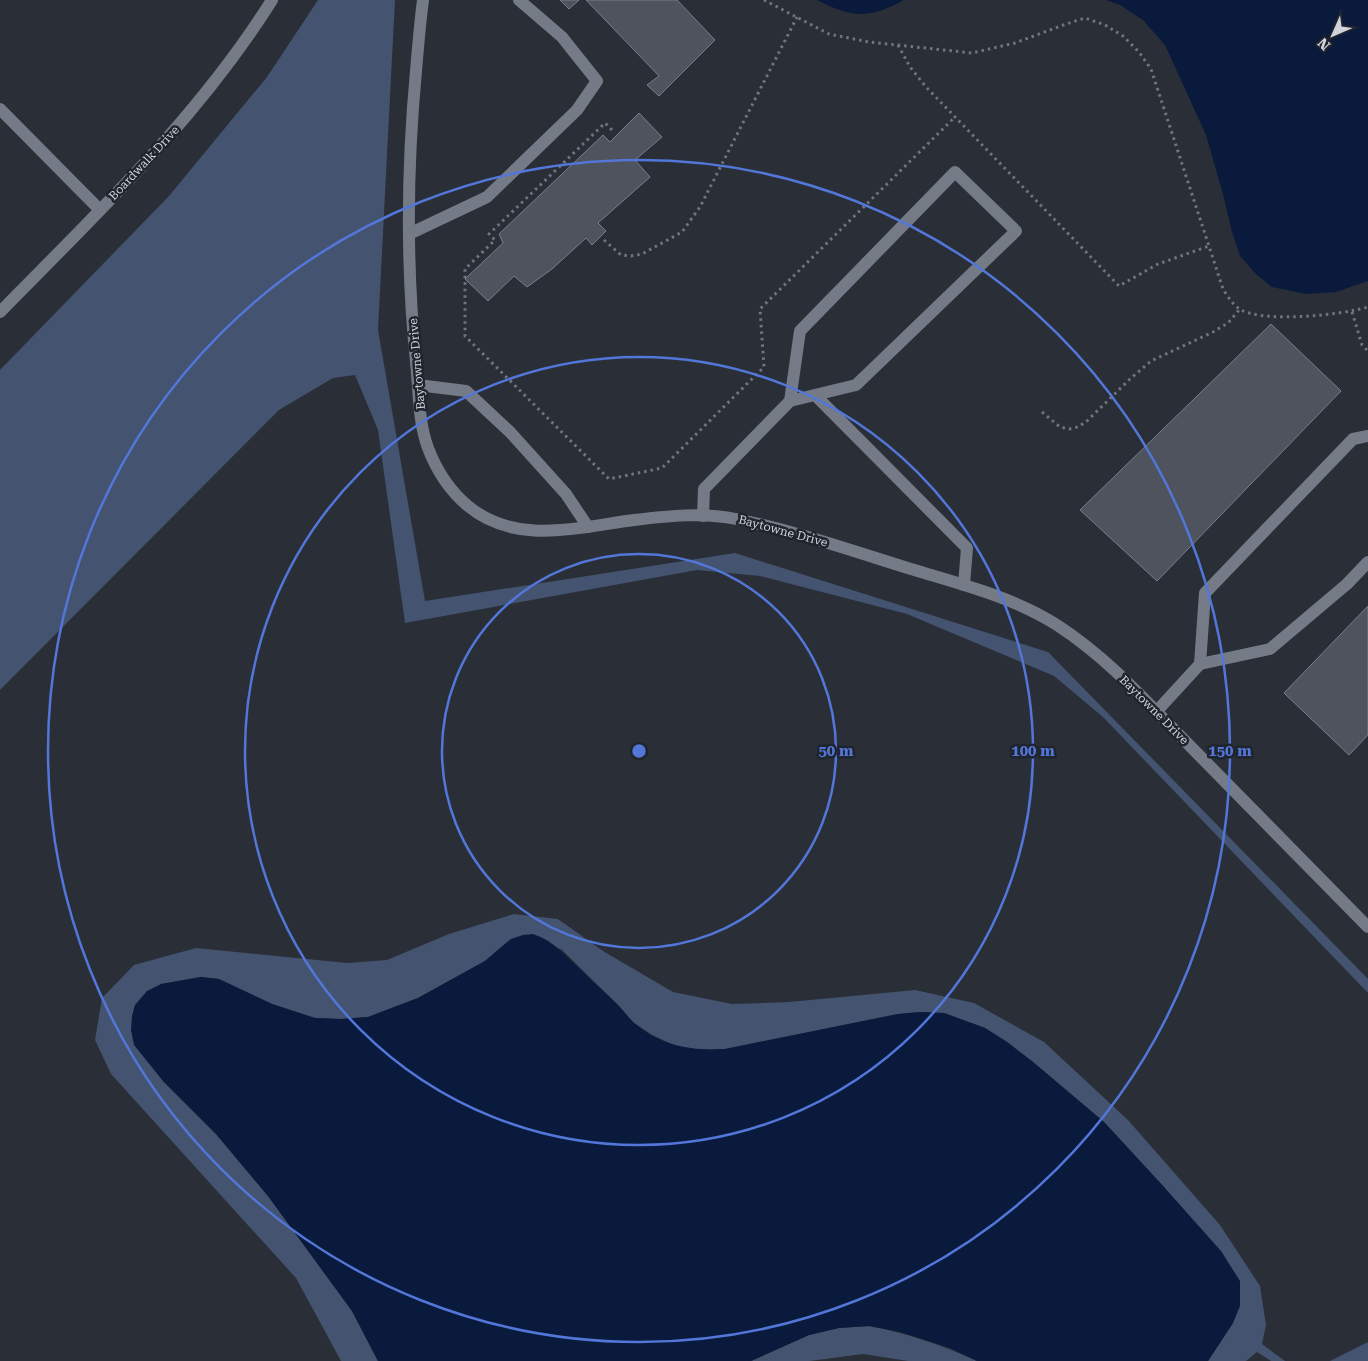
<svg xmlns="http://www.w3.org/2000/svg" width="1368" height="1361" viewBox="0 0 1368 1361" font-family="'Roboto Serif',serif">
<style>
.green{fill:#44536f}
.water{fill:#091a3d}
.building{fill:#4e535d;stroke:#797f8a}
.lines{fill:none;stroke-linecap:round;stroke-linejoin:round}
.path{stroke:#71757d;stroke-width:3;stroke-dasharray:2.5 4;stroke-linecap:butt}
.service{stroke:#757b86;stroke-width:12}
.tertiary{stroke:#757b86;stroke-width:12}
.ring{fill:none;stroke:#5376d9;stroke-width:2.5}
.labels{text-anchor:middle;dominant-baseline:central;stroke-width:5;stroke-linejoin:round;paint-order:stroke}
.street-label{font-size:12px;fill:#d1d4da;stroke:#1f242d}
.centre{fill:#5376d9;stroke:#1f242d;stroke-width:2.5}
.ring-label{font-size:15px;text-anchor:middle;font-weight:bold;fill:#5376d9;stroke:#1f242d;stroke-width:5;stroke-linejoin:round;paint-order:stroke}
</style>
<rect width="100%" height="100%" fill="#292e37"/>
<!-- green -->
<g class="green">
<polygon points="318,0 395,0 378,330 425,601 735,553 1048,652 1368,979 1368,993 1103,717 1054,676 907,614 760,576 697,570 405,623 378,430 355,375 333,378 279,410 0,690 0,370 169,196 267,77"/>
<polygon points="514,914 558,919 603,951 673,992 732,1004 789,1002 915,990 974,1003 1044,1042 1128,1120 1220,1225 1260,1286 1266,1325 1262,1344 1285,1361 1271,1361 1257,1352 1246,1361 1208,1361 1233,1323 1164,1187 1104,1122 1033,1062 1007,1042 985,1028 944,1013 920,1012 898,1014 725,1049 701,1050 676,1046 652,1035 633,1022 618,1005 561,949 511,939 485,961 418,998 368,1017 341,1019 315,1018 272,1004 219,979 201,977 161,984 163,1081 216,1134 268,1196 352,1311 378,1361 341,1361 296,1278 111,1074 95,1040 102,998 134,965 196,948 347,963 387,960 449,934"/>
<path d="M 869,1326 C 907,1333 942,1345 977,1361 L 908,1361 L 863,1354 L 810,1361 L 751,1361 L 809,1335 L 839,1328 Z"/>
<polygon points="1368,1341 1368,1361 1330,1361 1368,1342"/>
</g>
<!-- water -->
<g class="water">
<path d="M 817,0 L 904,0 C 869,19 852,18 817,0 Z"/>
<polygon points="1106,0 1368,0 1368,281 1336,292 1306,294 1272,287 1256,274 1240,256 1232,232 1223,194 1206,135 1165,45 1143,20 1120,5"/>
<path d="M 533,934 C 554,941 566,956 581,970 C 593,982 606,993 617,1004 C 623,1010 627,1016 633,1022 C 660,1046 691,1051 725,1049 L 898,1014 L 920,1012 L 944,1013 L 985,1028 L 1007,1042 L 1033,1062 L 1104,1122 L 1164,1187 L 1221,1251 L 1240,1281 L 1240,1306 L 1233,1323 L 1208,1361 L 977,1361 L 950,1348 L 900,1332 L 869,1326 L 839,1328 L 809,1335 L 751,1361 L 378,1361 L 352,1311 L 268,1196 L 216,1134 L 163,1081 L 134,1045 L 131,1030 L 132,1016 L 135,1005 L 147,991 L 161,984 L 201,977 L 219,979 L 272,1004 L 315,1018 L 341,1019 L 368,1017 L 418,998 L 485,961 L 511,939 L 523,935 Z"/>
</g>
<!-- building -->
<g class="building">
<polygon points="560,0 579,0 569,9"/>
<polygon points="586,0 677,0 715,40 659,96 647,85 659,76"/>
<polygon points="639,113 662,137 635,160 650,177 598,223 606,231 592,245 586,238 552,269 527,287 514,276 488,301 465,279 503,243 499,234 603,135 610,142"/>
<polygon points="1271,324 1341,391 1157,581 1080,510"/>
<polygon points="1368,606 1368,735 1349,755 1284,693"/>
</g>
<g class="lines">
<!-- path -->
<g class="path">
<path d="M 764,0 L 829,34 L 869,42 L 972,53 L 1015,43 L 1066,24 L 1085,18 L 1105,25 L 1123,36 L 1139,52 L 1151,69 L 1223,289 C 1228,297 1233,305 1241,310 C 1266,323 1341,315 1368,307"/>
<polyline points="898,45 910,67 926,87 1119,286 1158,264 1209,246"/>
<polyline points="612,130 605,123 489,234 495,240 465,269 465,336 609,479 662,468 764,367 760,309 955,117"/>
<polyline points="604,240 621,255 631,256 642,254 682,232 700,207 797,17"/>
<polyline points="1352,312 1362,345 1368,351"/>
<polyline points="1042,412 1060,427 1069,429 1078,427 1087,421 1130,379 1151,361 1213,332 1228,323 1240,309"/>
</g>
<!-- service -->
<g class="service">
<path d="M 423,0 C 420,23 418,47 416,71 C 407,167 406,265 416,362 C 419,390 418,421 428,448 C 436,469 450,491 468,506 C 516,546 578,527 634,520 C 668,516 703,512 736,519 C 796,531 853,551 911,569 C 960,584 1013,597 1057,625 C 1108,658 1149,704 1191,747 C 1250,807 1309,867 1368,927"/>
<polyline points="0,109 100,210"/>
<polyline points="409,234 487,197 577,110 597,81 562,37 519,0"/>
<polyline points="418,385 466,391 510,432 566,494 588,527"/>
<polyline points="815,395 967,548 964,585"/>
<polyline points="703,516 704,489 790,401 800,331 955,172 1016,231 856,385 790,401"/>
<polyline points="1200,664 1205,593 1353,439 1368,436"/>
<polyline points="1156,712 1200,664 1270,649 1347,584 1368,562"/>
</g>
<!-- tertiary -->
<path class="tertiary" d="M 0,312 C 97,213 198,118 272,0"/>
</g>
<!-- distance rings -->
<g class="ring">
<circle cx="639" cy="751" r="197"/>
<circle cx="639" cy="751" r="394"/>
<circle cx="639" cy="751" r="591"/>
</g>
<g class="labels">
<!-- street labels -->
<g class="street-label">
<text transform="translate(144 163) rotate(-47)">Boardwalk Drive</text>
<text transform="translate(417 364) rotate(-95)">Baytowne Drive</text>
<text transform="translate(783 531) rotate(15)">Baytowne Drive</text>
<text transform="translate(1154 710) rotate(45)">Baytowne Drive</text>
</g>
</g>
<circle cx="639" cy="751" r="8" class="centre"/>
<g class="ring-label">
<text x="836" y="756">50 m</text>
<text x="1033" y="756">100 m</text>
<text x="1230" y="756">150 m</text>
</g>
<!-- north arrow -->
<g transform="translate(1333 35) rotate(225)" stroke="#1f242d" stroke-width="4" paint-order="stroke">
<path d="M0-4L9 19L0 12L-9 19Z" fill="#d1d4da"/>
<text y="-8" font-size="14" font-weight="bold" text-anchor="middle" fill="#d1d4da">N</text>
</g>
</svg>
